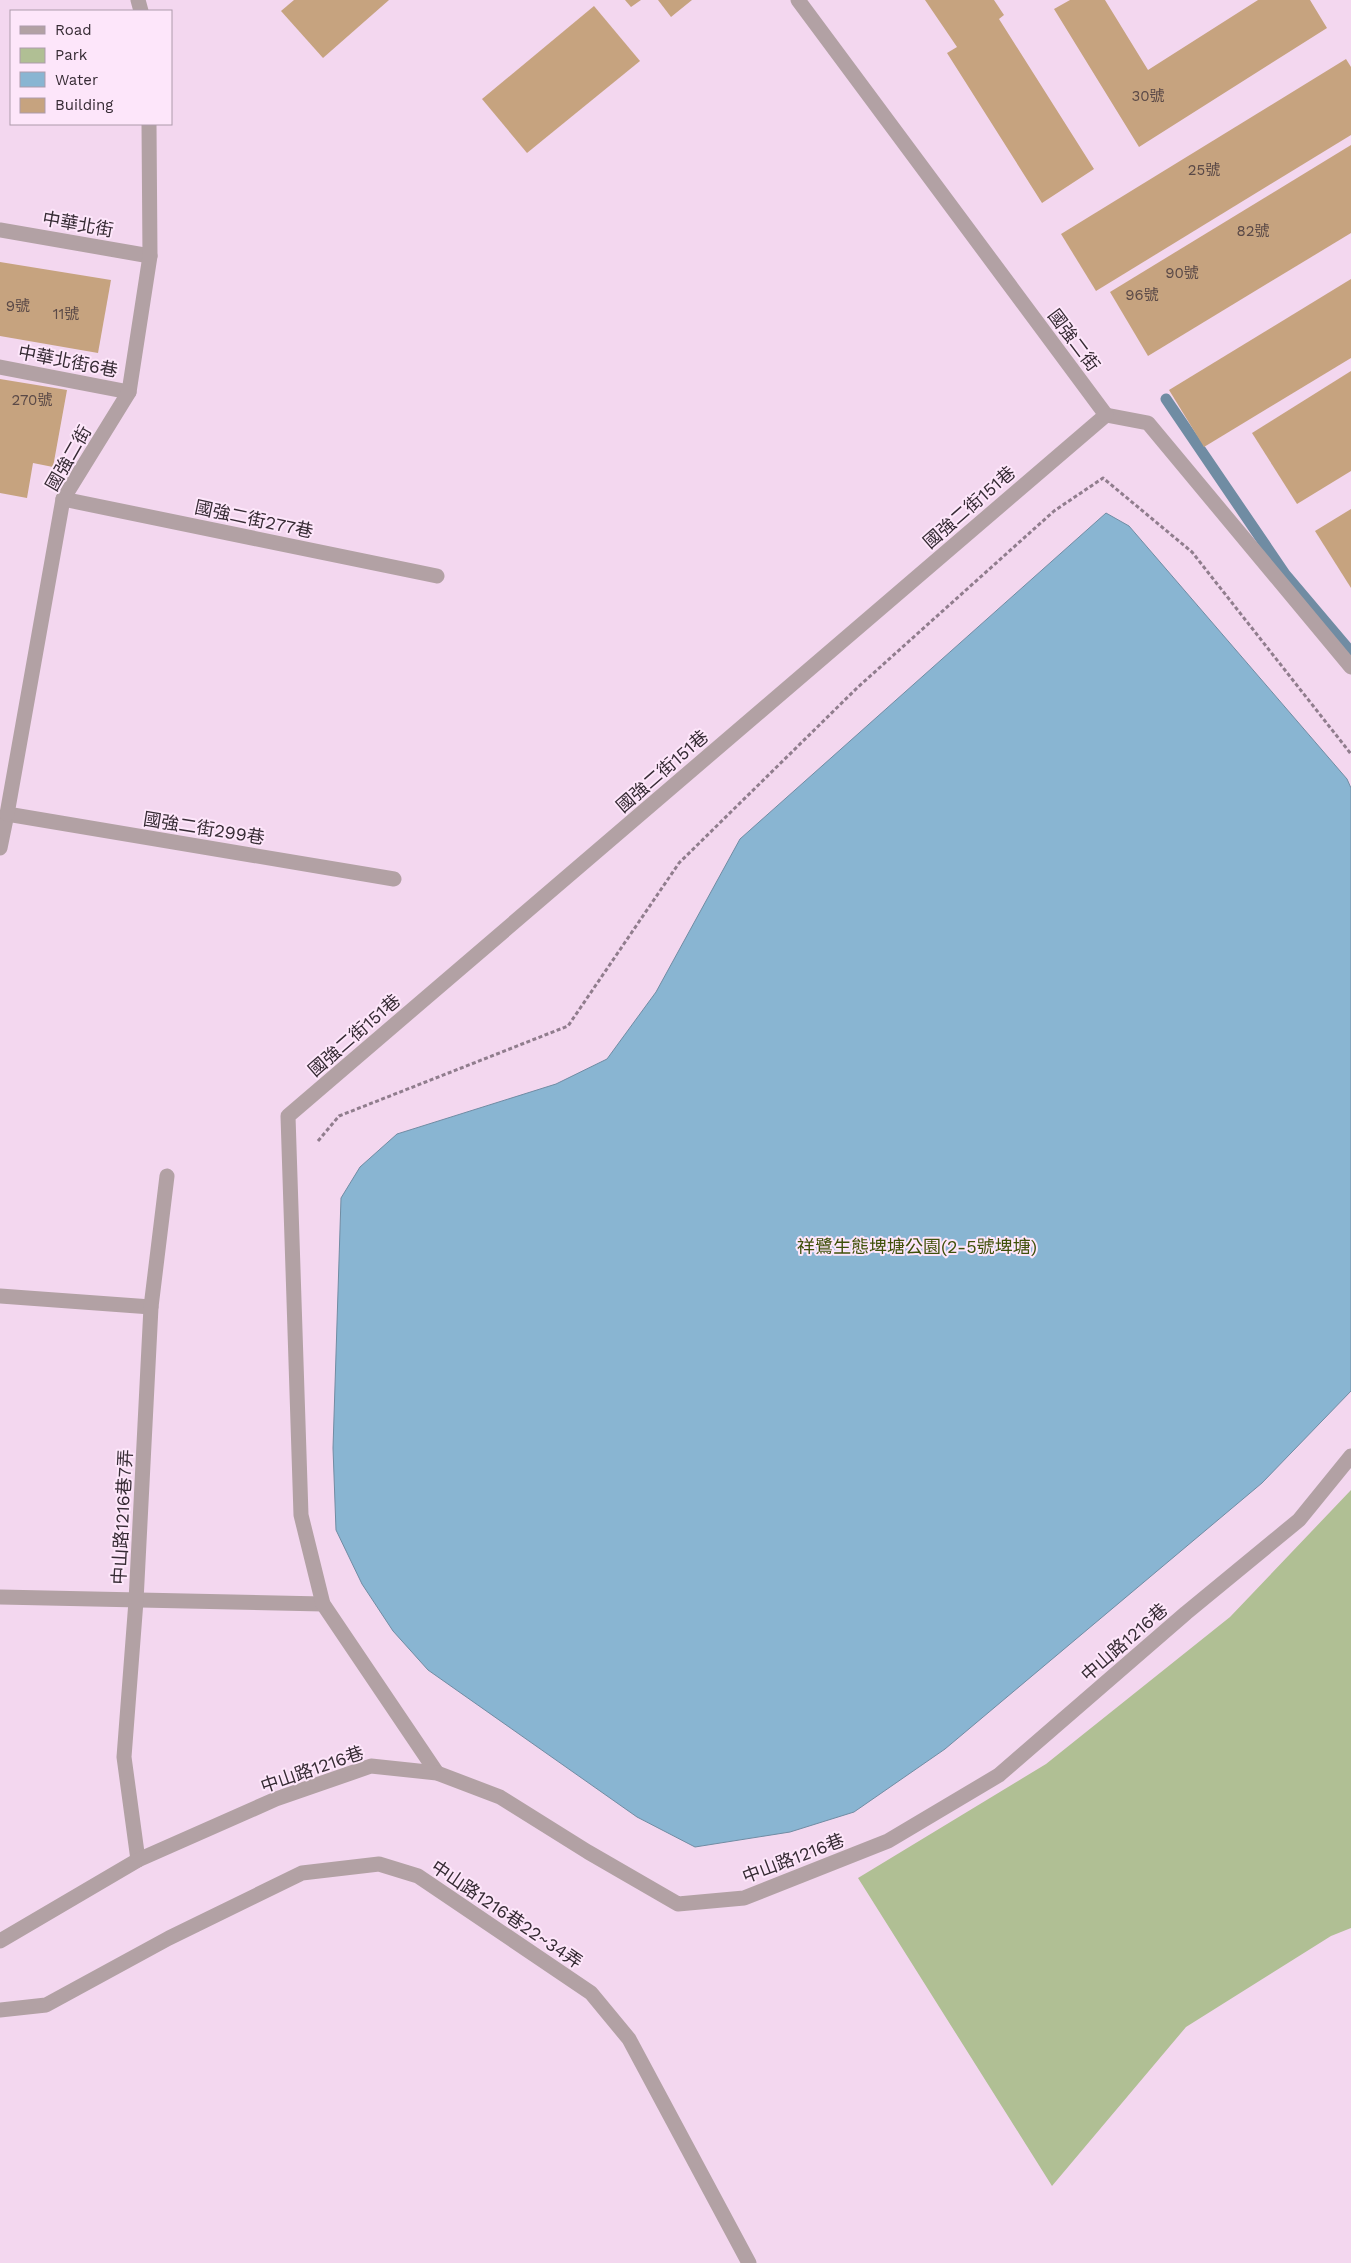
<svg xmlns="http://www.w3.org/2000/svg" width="1351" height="2263" viewBox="0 0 1351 2263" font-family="'Work Sans','Noto Sans TC',sans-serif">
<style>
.green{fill:#b0bf94}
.water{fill:#89b5d2;stroke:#708ca3}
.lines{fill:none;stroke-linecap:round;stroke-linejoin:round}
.stream{stroke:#708ca3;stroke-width:11}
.building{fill:#c6a37f}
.path{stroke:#907d8d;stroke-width:3;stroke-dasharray:4 2.5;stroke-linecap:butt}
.service{stroke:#b2a1a4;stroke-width:15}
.minor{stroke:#b2a1a4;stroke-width:15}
.labels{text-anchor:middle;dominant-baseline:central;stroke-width:4;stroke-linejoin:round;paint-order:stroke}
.number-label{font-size:15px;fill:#5a4947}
.street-label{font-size:18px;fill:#362b34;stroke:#fde6fa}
.park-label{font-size:18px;fill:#3f5009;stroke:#fde6fa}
</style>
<rect width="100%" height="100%" fill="#f3d7ef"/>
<!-- green -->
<polygon class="green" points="1351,1490 1351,1928 1331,1936 1186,2027 1052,2186 858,1878 1046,1764 1230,1617"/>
<!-- water -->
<polygon class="water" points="1106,513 1129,526 1347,779 1351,788 1351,1391 1262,1483 945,1749 854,1812 790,1832 695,1847 637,1817 428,1670 393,1631 362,1584 336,1530 333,1448 341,1198 360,1167 397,1134 556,1084 607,1059 656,992 740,839"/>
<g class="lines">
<!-- stream -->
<polyline class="stream" points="1166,399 1285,574 1351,652"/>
</g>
<!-- building -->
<g class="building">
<polygon points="294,0 389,0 323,58 281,11"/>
<polygon points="625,0 641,0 631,7"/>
<polygon points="658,0 692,0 671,17"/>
<polygon points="925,0 994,0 1004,15 999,19 1094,169 1042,203 947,53 957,47"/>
<polygon points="1070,0 1105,0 1148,70 1258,0 1310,0 1327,28 1139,147 1054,9"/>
<polygon points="594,6 640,61 527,153 482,99"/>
<polygon points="1346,59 1351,67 1351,135 1096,291 1061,234"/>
<polygon points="1351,145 1351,233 1148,356 1110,292"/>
<polygon points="0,262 111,280 98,353 0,336"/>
<polygon points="1351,279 1351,358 1204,447 1169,390"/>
<polygon points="1351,371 1351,471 1297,504 1252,433"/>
<polygon points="0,379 67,390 53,467 33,463 27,498 0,493"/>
<polygon points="1351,509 1351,588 1315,531"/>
</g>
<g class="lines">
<!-- path -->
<polyline class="path" points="318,1141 339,1116 568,1026 679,863 858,687 1054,511 1103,478 1192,552 1351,754"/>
<!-- service -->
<g class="service">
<polyline points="0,367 129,392"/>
<polyline points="63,499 437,576"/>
<polyline points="0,848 7,814 394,879"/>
<polyline points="0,1296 151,1307"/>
<polyline points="0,1597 323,1604"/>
<polyline points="437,1773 323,1604 301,1515 288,1116 1106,415 1148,423 1351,667"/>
<polyline points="138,1860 124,1757 136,1601 151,1307 167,1176"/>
<polyline points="0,2010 46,2005 169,1938 302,1873 379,1864 418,1876 591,1993 629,2039 749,2263"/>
</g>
<!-- minor -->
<g class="minor">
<polyline points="138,0 141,11"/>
<polyline points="798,0 1106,415"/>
<polyline points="0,230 150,256"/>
<polyline points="7,814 63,499 129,392 150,256 149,124"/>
<polyline points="0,1941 138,1860 276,1799 371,1766 437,1773 500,1797 588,1852 678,1904 744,1898 888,1841 999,1775 1186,1613 1299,1520 1351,1456"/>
</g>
</g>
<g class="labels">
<!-- number labels -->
<g class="number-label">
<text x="1148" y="96">30號</text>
<text x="1204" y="170">25號</text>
<text x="1253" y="231">82號</text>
<text x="1182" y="273">90號</text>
<text x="1142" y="295">96號</text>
<text x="18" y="306">9號</text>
<text x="66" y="314">11號</text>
<text x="32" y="400">270號</text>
</g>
<!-- street labels -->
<g class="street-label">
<text transform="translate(78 224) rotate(10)">中華北街</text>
<text transform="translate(1074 340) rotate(53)">國強二街</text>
<text transform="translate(68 361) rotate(11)">中華北街6巷</text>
<text transform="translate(68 458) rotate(-60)">國強二街</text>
<text transform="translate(969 507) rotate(-41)">國強二街151巷</text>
<text transform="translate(254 519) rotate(12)">國強二街277巷</text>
<text transform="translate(662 771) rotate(-41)">國強二街151巷</text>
<text transform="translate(204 828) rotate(9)">國強二街299巷</text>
<text transform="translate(354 1035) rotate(-41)">國強二街151巷</text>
<text transform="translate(122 1517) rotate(-87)">中山路1216巷7弄</text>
<text transform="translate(1124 1642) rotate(-41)">中山路1216巷</text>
<text transform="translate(312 1769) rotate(-19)">中山路1216巷</text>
<text transform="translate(793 1858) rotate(-21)">中山路1216巷</text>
<text transform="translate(507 1914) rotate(34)">中山路1216巷22~34弄</text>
</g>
<!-- park labels -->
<g class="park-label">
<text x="917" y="1246">祥鷺生態埤塘公園(2-5號埤塘)</text>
</g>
</g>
<!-- legend -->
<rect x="10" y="10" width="162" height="115" fill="#fde6fa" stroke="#ad9bab"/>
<rect x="20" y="26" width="25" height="8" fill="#b2a1a4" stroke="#ad9bab"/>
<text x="55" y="35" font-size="15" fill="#362b34">Road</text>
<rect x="20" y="48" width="25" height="15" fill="#b0bf94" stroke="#ad9bab"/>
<text x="55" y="60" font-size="15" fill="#362b34">Park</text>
<rect x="20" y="72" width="25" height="15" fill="#89b5d2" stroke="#ad9bab"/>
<text x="55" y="85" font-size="15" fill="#362b34">Water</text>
<rect x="20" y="98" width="25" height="15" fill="#c6a37f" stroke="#ad9bab"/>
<text x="55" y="110" font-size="15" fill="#362b34">Building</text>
</svg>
